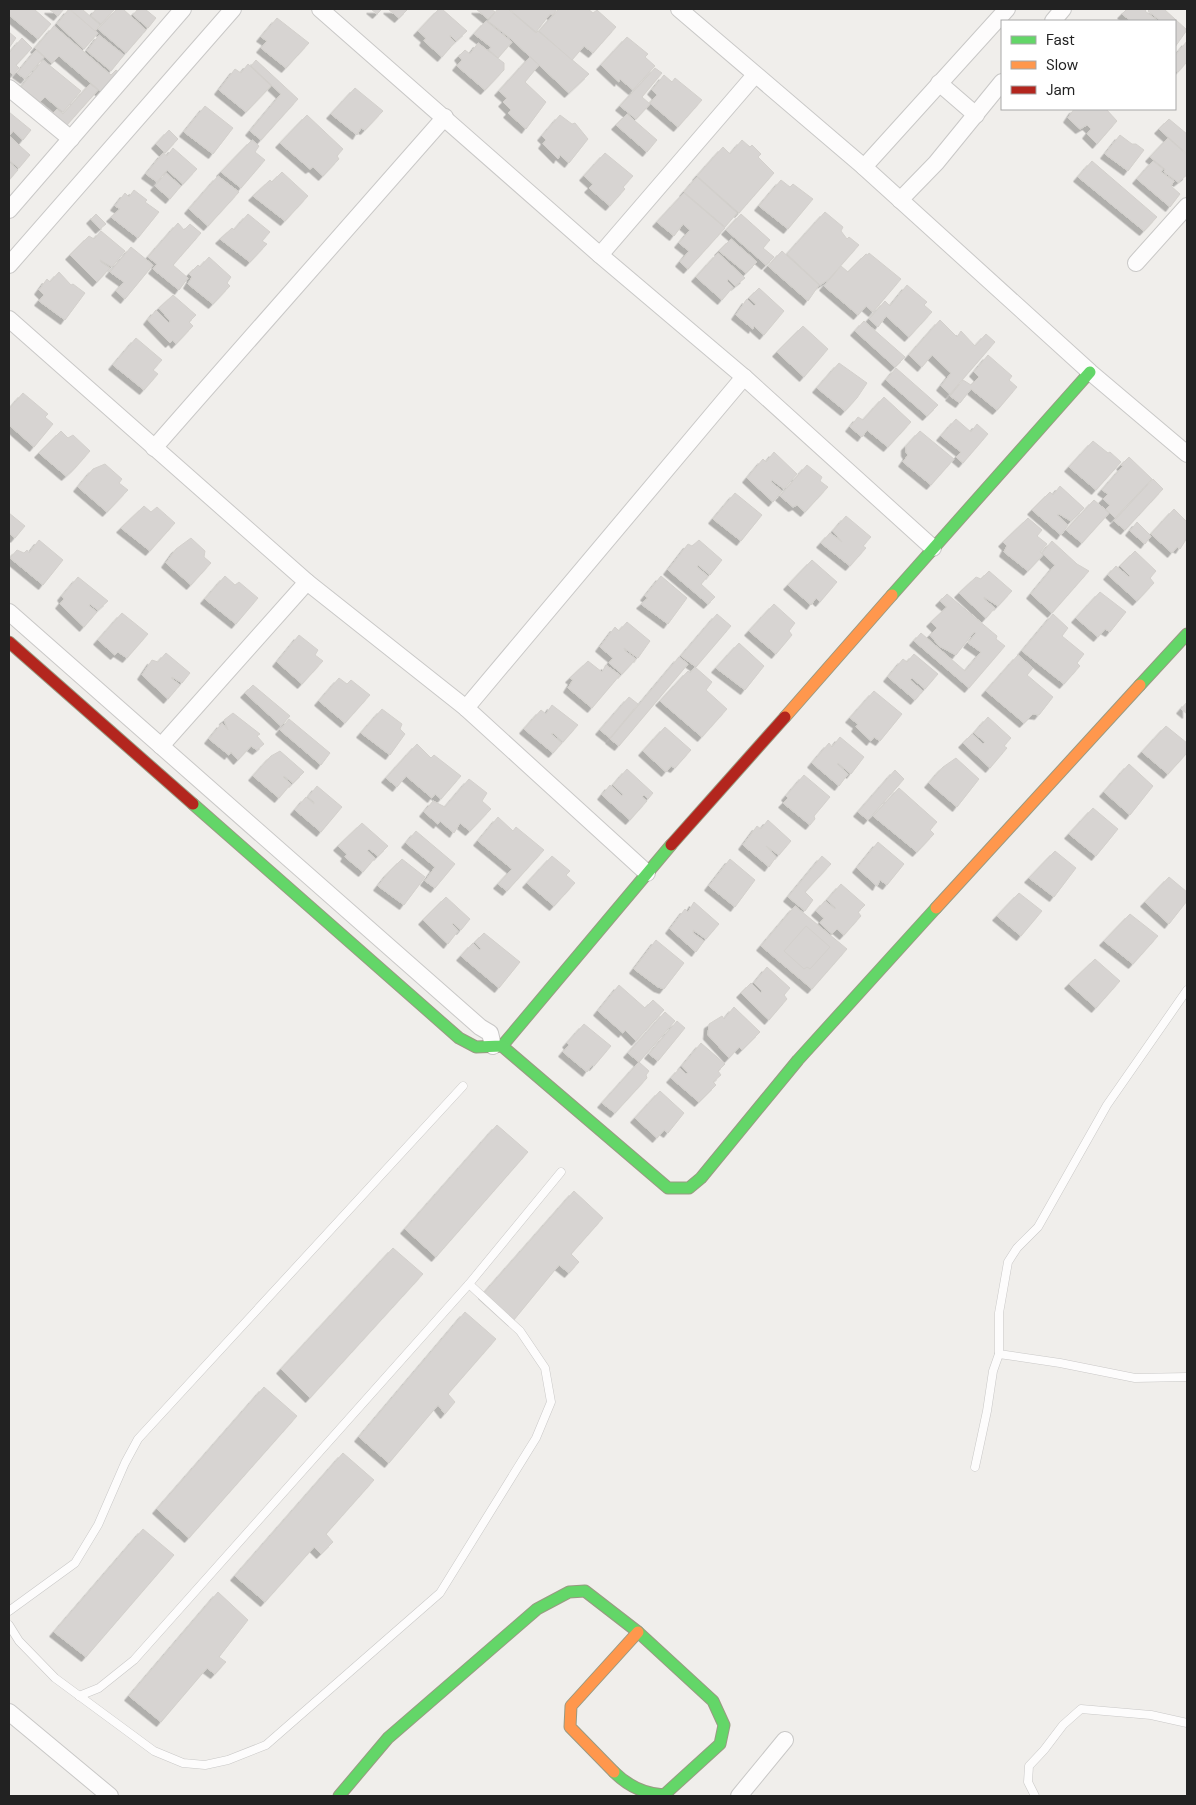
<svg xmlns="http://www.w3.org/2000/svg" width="1196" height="1805" viewBox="0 0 1196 1805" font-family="'DM Sans',sans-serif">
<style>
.building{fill:#d7d4d2;stroke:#d3d0cc;filter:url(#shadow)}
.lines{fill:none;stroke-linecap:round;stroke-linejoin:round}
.lane-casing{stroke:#c9c8c7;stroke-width:9}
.street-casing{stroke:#c9c8c7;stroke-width:18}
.fast-casing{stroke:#999a82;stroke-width:13}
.slow-casing{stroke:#999a82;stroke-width:13}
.jam-casing{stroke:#999a82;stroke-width:13}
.lane{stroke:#fdfcfc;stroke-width:8}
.street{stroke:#fdfcfc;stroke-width:16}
.fast{stroke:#63d668;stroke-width:11}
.slow{stroke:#ff974d;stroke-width:11}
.jam{stroke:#b3261e;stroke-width:11}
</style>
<defs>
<filter id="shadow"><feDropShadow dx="-4.5" dy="4.5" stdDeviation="0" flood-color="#0004"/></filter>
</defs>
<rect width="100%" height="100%" fill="#f0eeeb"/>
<!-- building -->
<g class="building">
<polygon points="9,9 34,9 51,24 38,39 9,15"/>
<polygon points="49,9 64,9 58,16"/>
<polygon points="69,9 98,33 84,49 57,24"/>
<polygon points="70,9 82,9 100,25 95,31"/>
<polygon points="96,9 115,9 101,24 91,16"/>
<polygon points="117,9 123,9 146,30 126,53 98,29"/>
<polygon points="138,9 145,9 156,18 148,28 133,15"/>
<polygon points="371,9 382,9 377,14"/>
<polygon points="388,9 408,9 399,18"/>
<polygon points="439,9 442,9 467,31 456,41 450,35 450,37 455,42 442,57 424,41 426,38 418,31"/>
<polygon points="476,9 491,9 495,12 488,19"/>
<polygon points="498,9 508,9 536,33 538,31 589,74 569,93 510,38 488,21"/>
<polygon points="509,9 557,9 553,15 550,14 536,32"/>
<polygon points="559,9 588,9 593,13 597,10 616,27 593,53 584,46 572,60 539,31"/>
<polygon points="1127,9 1147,9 1145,11 1158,21 1131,21 1122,14"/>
<polygon points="1150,9 1164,9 1187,30 1175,47 1175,21 1161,21 1148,11"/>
<polygon points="277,18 309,43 286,68 261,48 267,41 261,37"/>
<polygon points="486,21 512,42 498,58 489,50 491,47 474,34"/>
<polygon points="54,26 111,75 116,70 124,76 106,96 59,56 52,63 35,48"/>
<polygon points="9,32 16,38 9,48"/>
<polygon points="99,35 124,55 111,71 87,51"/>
<polygon points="627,37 648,54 645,57 655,66 633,90 620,79 619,82 601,65"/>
<polygon points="22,38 32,48 16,65 19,68 13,75 9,71 9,53"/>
<polygon points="1187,41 1187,62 1178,72 1175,70 1175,56"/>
<polygon points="478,43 504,63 504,70 485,90 457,66 462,60 459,56 465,50 470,54"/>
<polygon points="36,50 44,57 25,79 17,73"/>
<polygon points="530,57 539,65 525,82 546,102 526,129 508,113 511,110 503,102 507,98 499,91"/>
<polygon points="43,60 81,91 63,112 45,97 40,102 21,87"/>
<polygon points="256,60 298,99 261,140 250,131 281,94 251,66"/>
<polygon points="248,64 271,86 246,112 219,90 235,69 241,73"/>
<polygon points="655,68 662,73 642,97 650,104 636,119 620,106"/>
<polygon points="664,75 672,82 675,78 702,100 678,127 650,103 657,95 652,90"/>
<polygon points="90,84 98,90 66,126 52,114 57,109 63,114"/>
<polygon points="355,88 383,111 365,130 361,128 357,135 331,114"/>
<polygon points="205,106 233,128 213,154 184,132"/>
<polygon points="1074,109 1106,109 1117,121 1097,144 1087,134 1091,129 1087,125 1080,129 1068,118"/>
<polygon points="9,112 31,130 23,140 13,131 9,136"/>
<polygon points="627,114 657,140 647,152 616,125"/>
<polygon points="307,115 343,149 337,156 339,159 323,176 313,167 310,169 280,143"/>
<polygon points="560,115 572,124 575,123 588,139 569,163 560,155 558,159 543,144 546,140 542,136"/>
<polygon points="1169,119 1187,134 1187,154 1159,129"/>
<polygon points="169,130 178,139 165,153 156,144"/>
<polygon points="1120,135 1132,144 1136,144 1144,150 1128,171 1105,154"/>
<polygon points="9,136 30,155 19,168 9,160"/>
<polygon points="1168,138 1187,155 1187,175 1178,182 1164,172 1165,169 1150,157"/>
<polygon points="252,140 259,146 255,152 265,160 241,188 221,172"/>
<polygon points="742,140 750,147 752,145 761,154 758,157 774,173 739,213 697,176 723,147 730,154"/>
<polygon points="173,148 197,169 183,184 167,170 157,182 146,174 163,153 167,156"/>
<polygon points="605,153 633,176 623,187 625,189 610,206 589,188 593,184 584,176"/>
<polygon points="1092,161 1157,217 1144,231 1078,177"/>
<polygon points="1153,161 1163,169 1161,172 1174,181 1171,186 1180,194 1170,207 1137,179"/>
<polygon points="9,162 18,170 9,180"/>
<polygon points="282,172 308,196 285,221 253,196 270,180 272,182"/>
<polygon points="166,173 181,186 170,199 155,186"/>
<polygon points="218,176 239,192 208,226 189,209"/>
<polygon points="697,177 737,213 725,227 684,192"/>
<polygon points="781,180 790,187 793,184 813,199 788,229 759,206"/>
<polygon points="134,190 147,200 145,202 159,212 138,238 111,217 120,209 115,206 125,193 129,197"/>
<polygon points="684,193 725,228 688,269 680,262 689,251 679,243 690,230 683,224 674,236 657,222"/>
<polygon points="825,212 843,227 841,231 847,239 849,237 859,245 829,279 820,285 787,254"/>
<polygon points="96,214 106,224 100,229 91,219"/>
<polygon points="248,214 270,232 262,241 267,244 250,262 220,239 232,228 234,230"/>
<polygon points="741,214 770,240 763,248 774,257 766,265 726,230"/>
<polygon points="178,223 184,230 190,224 201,233 173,265 188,278 179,290 153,269 157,264 148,257"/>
<polygon points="101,231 125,251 112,267 100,260 101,262 110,268 97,282 70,255 89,236 94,239"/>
<polygon points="731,239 757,262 746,273 719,251"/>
<polygon points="131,247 153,265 125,299 116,291 124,282 110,272"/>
<polygon points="782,251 819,285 808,301 768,266"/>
<polygon points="718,253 745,278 735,286 728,279 727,281 733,287 722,300 696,277"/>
<polygon points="869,253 901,279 873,312 866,306 858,315 824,286 841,266 848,272 866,254 868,255"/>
<polygon points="209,257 231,277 227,283 230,286 213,304 188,284 192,277 189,274 198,265 200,267"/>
<polygon points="59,272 71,285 73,284 85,293 65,320 39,301 44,295 39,290 47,279 50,282"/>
<polygon points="907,285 927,302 924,305 932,312 909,337 886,316 878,327 869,319 885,301 890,306"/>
<polygon points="759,288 784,311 764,335 754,326 753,329 736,315 747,299 754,306 756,304 749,298"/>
<polygon points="173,295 196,315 189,322 193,326 176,344 173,340 170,343 148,320 156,310 169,323 170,321 159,308"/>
<polygon points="940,320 957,337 961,331 975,346 986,334 995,342 950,394 941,386 951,373 932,355 922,367 909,355"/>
<polygon points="864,321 905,357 895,367 855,331"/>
<polygon points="803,326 828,349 804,377 777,352"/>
<polygon points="136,338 162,360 153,370 158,374 144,390 113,365"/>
<polygon points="988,355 1012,376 1009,380 1017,387 1000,407 997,410 971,389 960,403 950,396 963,380 971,385 979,377 974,372"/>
<polygon points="839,363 867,383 857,398 845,411 817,388"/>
<polygon points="896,368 938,405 927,416 886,380"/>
<polygon points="23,393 48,414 45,417 53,424 34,447 9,425 9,409"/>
<polygon points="884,397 911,422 888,447 867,430 862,437 850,427 858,417 863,420"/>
<polygon points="956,419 971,432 977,424 988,434 963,463 956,457 961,452 941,436"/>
<polygon points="61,431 68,438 73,435 90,451 76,467 66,476 39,453"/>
<polygon points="920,431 954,459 931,485 903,462 908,455 906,452 906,446"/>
<polygon points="1093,441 1108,453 1110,452 1121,462 1096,490 1069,467"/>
<polygon points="774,452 797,474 784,489 772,480 771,482 782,491 773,502 747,478 763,459 766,462"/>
<polygon points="1129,457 1152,479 1115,518 1106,509 1110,505 1103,499 1108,494 1102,490 1123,466 1121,465"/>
<polygon points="105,464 122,479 119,483 128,490 107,512 78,487 93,469"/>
<polygon points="807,465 822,477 820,481 828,487 805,512 797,505 793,507 780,496"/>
<polygon points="1153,479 1163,489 1125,530 1114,521"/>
<polygon points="1060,486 1084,508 1071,521 1059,514 1057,515 1068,525 1061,535 1032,510 1050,492 1053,495"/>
<polygon points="735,493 762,515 741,541 713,519"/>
<polygon points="1094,500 1109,513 1082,543 1066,530"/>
<polygon points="144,506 151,512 157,507 175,523 150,551 121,528"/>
<polygon points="1174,509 1187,522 1187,538 1180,549 1177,547 1172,553 1151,534"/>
<polygon points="9,513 25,526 15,538 9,533"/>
<polygon points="846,516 871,537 863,546 866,548 850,566 821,543 830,533 842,542 833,531"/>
<polygon points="1028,518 1042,530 1037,536 1047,544 1040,552 1043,555 1028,571 1004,552 1007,546 1003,542"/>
<polygon points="1137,522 1151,536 1145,544 1130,531"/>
<polygon points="191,538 205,551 204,557 211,563 191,585 166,563 176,549"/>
<polygon points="39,540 63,560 43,585 10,558 17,550 24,553 27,550 29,553"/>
<polygon points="699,540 722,560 710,575 698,565 697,567 708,576 701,584 715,597 708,604 668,570 688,544 692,546"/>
<polygon points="1052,541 1077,564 1089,571 1052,613 1031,594 1055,565 1042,553"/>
<polygon points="1135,551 1156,571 1150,578 1154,583 1137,601 1108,575 1116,566 1129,577 1130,576 1120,566"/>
<polygon points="812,560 837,582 820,602 816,598 811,605 788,585"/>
<polygon points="989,571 1012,591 998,606 984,597 984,599 995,608 986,618 959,593 976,577 981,579"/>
<polygon points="225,576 235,585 239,582 258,598 236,624 205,599"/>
<polygon points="661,576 687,598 668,624 641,604 648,598 645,596"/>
<polygon points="78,577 108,601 98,610 90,604 89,606 97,612 84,627 60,604 64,599 62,596"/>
<polygon points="1100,592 1126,612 1110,632 1105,629 1098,637 1076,618"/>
<polygon points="947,594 997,636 996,639 1005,646 969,688 914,641 921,633 965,671 981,652 968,643 976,633 974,632 956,655 939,646 930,635 937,628 931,622 947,607 940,601"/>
<polygon points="774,604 795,623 789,631 792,635 776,654 749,631"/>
<polygon points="122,613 148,634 127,658 118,652 115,655 98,640"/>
<polygon points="717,614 731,626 696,667 681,656"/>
<polygon points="1053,614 1068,628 1062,636 1084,654 1077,663 1080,666 1064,684 1022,651"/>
<polygon points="627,622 650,641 638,658 624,648 625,651 636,659 622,674 609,663 613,658 600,647 615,627 619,631"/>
<polygon points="299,635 318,650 315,655 323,661 302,684 277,662"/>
<polygon points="739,643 764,666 745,690 716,668"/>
<polygon points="166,653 190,673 182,683 172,677 171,678 180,685 168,699 142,675 152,660 158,662"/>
<polygon points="914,654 938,674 925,689 912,678 910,680 923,691 915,700 888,677 903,659 907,662"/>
<polygon points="1018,655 1033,668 1027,675 1053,697 1039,715 1033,714 1024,723 986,691"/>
<polygon points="679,657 688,664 619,746 610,739"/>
<polygon points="588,661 602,672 606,665 620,675 592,708 568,688 573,680 570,678"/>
<polygon points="695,667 712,682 706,690 727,709 702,737 660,701 688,671 690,673"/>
<polygon points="339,678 347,684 351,680 370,695 345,723 319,701"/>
<polygon points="253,685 290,716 281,726 245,693"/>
<polygon points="874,691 902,714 880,741 874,737 871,741 856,727 858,724 850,718"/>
<polygon points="629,697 638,704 610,738 600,730"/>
<polygon points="1187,702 1187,714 1181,709"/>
<polygon points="552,705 578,725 563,742 553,733 551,734 562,743 553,753 524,729 541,710 546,714"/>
<polygon points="382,709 402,724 400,729 405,734 390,755 361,733"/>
<polygon points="233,713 260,734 257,736 264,744 257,750 251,746 238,760 231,752 229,755 209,739 222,723 228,730 224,720"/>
<polygon points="988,717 1011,738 1004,746 1007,748 990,768 963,743 972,734 983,744 985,742 974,733"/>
<polygon points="289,719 330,753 321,765 280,730"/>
<polygon points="1166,726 1187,743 1187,753 1168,774 1142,752"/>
<polygon points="665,727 691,750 675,768 671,766 666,772 643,751"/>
<polygon points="840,737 864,757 851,774 838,763 837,764 848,774 839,786 812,763 829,743 832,747"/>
<polygon points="417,744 431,758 434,755 461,776 441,799 435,794 432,798 406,776 397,787 386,778"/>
<polygon points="280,751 304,772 293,783 284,776 283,777 291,784 279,798 253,776 271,756"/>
<polygon points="956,758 979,779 957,807 929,783 943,767"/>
<polygon points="1129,764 1153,786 1130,815 1104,792"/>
<polygon points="627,769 653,793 648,799 644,795 642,797 647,801 630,820 602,795 610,785 622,796 623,794 613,785"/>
<polygon points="895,770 904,779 868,820 858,812"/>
<polygon points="804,775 830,797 814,816 815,819 810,825 783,803 788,798 786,796"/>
<polygon points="469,779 487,793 482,801 491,809 470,831 460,823 454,833 440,821 438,824 424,812 433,801 445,807"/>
<polygon points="317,786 342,807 321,832 295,810 306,797 314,804 314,802 308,797"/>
<polygon points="899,788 937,822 930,830 934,834 917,852 873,816"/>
<polygon points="1093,808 1118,829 1096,856 1069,834"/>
<polygon points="498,817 513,831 516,827 544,850 507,891 498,884 512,869 478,841"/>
<polygon points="768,820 791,841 779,855 766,846 776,857 769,867 743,845 757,826 761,829"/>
<polygon points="362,823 388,846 378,856 369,849 367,851 375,858 363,872 345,857 347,854 338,846"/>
<polygon points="416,831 455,864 435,888 425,881 435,867 406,843"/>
<polygon points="878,842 904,864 887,885 880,880 877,886 857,868"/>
<polygon points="1055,851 1076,868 1054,897 1029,878"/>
<polygon points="552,856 570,871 566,875 575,883 554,906 527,883"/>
<polygon points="822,856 831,864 805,892 813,900 805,911 788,897"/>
<polygon points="402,859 425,877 404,905 378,886 389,872"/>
<polygon points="730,859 755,880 735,907 709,886"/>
<polygon points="1169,877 1187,892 1187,901 1169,924 1145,902"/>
<polygon points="841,884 865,905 858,912 861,916 844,935 837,929 832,934 820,923 824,918 816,911 825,901 835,909 836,908 827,900"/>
<polygon points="1019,893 1042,911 1021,936 997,916"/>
<polygon points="446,897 470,919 461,930 453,923 452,924 458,931 448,944 423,920"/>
<polygon points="694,902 719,924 706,939 693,930 693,933 704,941 696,952 670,929 685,909 688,912"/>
<polygon points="795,906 847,949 812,989 761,946"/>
<polygon points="1130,914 1158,936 1133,964 1104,941"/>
<polygon points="806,926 830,947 810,969 807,967 804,969 784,951"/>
<polygon points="484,933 520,962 499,988 461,956 473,943 479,950 481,949 475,942"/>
<polygon points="656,940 684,963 664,989 658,987 634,969"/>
<polygon points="1095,959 1120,981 1096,1008 1069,984"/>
<polygon points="767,967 790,988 784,995 787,999 769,1020 741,993 751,983 761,993 762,991 754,983"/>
<polygon points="619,985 645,1008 653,1000 664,1010 636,1041 625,1030 623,1033 598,1011"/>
<polygon points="734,1007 760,1032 742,1050 739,1047 729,1058 708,1035 709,1024 722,1016 724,1019"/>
<polygon points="665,1012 675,1021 639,1062 628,1053"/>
<polygon points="677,1021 685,1028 658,1061 649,1054"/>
<polygon points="584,1024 611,1046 594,1066 592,1065 587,1072 563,1052 569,1045 567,1043"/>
<polygon points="701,1043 725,1064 718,1071 721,1075 713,1082 716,1085 699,1102 671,1078 680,1068 686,1074 688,1073 682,1066"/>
<polygon points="639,1062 649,1071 646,1075 647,1078 615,1113 602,1103"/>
<polygon points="660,1091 684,1113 668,1133 664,1130 657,1138 635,1118"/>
<polygon points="497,1125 528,1152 436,1257 405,1229"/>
<polygon points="574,1191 603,1218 571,1254 579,1262 569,1273 559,1265 513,1321 483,1294"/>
<polygon points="393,1248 423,1274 310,1398 281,1369"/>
<polygon points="465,1312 496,1339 448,1394 455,1402 445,1414 438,1405 389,1463 359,1437"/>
<polygon points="264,1387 297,1416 189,1538 157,1509"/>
<polygon points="343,1453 374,1480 326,1534 333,1542 321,1554 314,1547 265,1602 235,1576"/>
<polygon points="143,1529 174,1555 86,1657 54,1632"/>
<polygon points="218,1592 248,1620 219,1657 226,1662 215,1674 207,1668 161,1722 129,1696"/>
</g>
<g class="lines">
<!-- lane casing -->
<g class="lane-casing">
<g id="lane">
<polyline points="999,1354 999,1313 1008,1262 1017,1248 1038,1227 1107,1105 1187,990"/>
<polyline points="975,1467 987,1411 993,1371 999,1354 1060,1363 1135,1378 1187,1377"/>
<polyline points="9,1611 75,1563 98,1525 125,1463 138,1439 463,1086"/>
<polyline points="9,1625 19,1641 55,1678 154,1751 183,1763 205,1765 228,1760 266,1745 440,1593 536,1438 551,1402 545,1368 520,1331 469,1284"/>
<polyline points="79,1696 99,1688 134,1660 469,1284 561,1172"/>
<polyline points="1035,1796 1028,1782 1029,1766 1044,1750 1063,1725 1081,1709 1151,1715 1187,1723"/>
</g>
</g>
<!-- street casing -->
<g class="street-casing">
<g id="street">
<polyline points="320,9 600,255 744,377 933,548"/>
<polyline points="679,9 864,167 1090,372 1187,454"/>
<polyline points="1053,21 1063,9"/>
<polyline points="939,83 976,115"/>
<polyline points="9,88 71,139"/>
<polyline points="864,167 1007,9"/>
<polyline points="900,200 936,163 1002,82"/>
<polyline points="9,210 183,9"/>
<polyline points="600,255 755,75"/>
<polyline points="1136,263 1187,206"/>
<polyline points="9,265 233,9"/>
<polyline points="9,319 307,582 466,708 647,873"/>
<polyline points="154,448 445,117"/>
<polyline points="9,612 480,1027 490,1033 493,1046"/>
<polyline points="466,708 744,377"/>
<polyline points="161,746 307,582"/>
<polyline points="9,1712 110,1796"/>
<polyline points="739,1796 785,1740"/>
</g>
</g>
<!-- fast casing -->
<g class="fast-casing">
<g id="fast">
<polyline points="892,595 1090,372"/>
<polyline points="1140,685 1187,634"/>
<polyline points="193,804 459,1038 476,1047 502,1046 671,845"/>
<polyline points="502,1046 668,1188 689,1188 701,1178 798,1060 936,908"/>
<path d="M 339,1796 L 388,1738 L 537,1609 L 569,1592 L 585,1591 L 638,1632 L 713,1701 L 724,1725 L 720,1744 L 664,1795 C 646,1794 628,1786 614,1772"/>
</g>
</g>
<!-- slow casing -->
<g class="slow-casing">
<g id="slow">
<polyline points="785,717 892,595"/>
<polyline points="936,908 1140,685"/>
<polyline points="614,1772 570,1727 571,1706 638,1632"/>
</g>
</g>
<!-- jam casing -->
<g class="jam-casing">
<g id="jam">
<polyline points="9,642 193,804"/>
<polyline points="671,845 785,717"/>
</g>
</g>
<!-- lane -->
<use href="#lane" class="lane"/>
<!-- street -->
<use href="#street" class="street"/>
<!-- fast -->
<use href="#fast" class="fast"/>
<!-- slow -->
<use href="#slow" class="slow"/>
<!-- jam -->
<use href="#jam" class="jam"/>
</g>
<!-- border -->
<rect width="1196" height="1805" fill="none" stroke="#222222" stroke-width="20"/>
<!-- legend -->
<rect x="1001" y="20" width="175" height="90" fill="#ffffff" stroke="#a7a7a7"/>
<rect x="1011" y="36" width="25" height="8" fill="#63d668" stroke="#a7a7a7"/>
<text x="1046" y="45" font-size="15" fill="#222222">Fast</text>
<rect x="1011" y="61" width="25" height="8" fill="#ff974d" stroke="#a7a7a7"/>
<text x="1046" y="70" font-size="15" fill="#222222">Slow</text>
<rect x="1011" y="86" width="25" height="8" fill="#b3261e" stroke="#a7a7a7"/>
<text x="1046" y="95" font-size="15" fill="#222222">Jam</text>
</svg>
